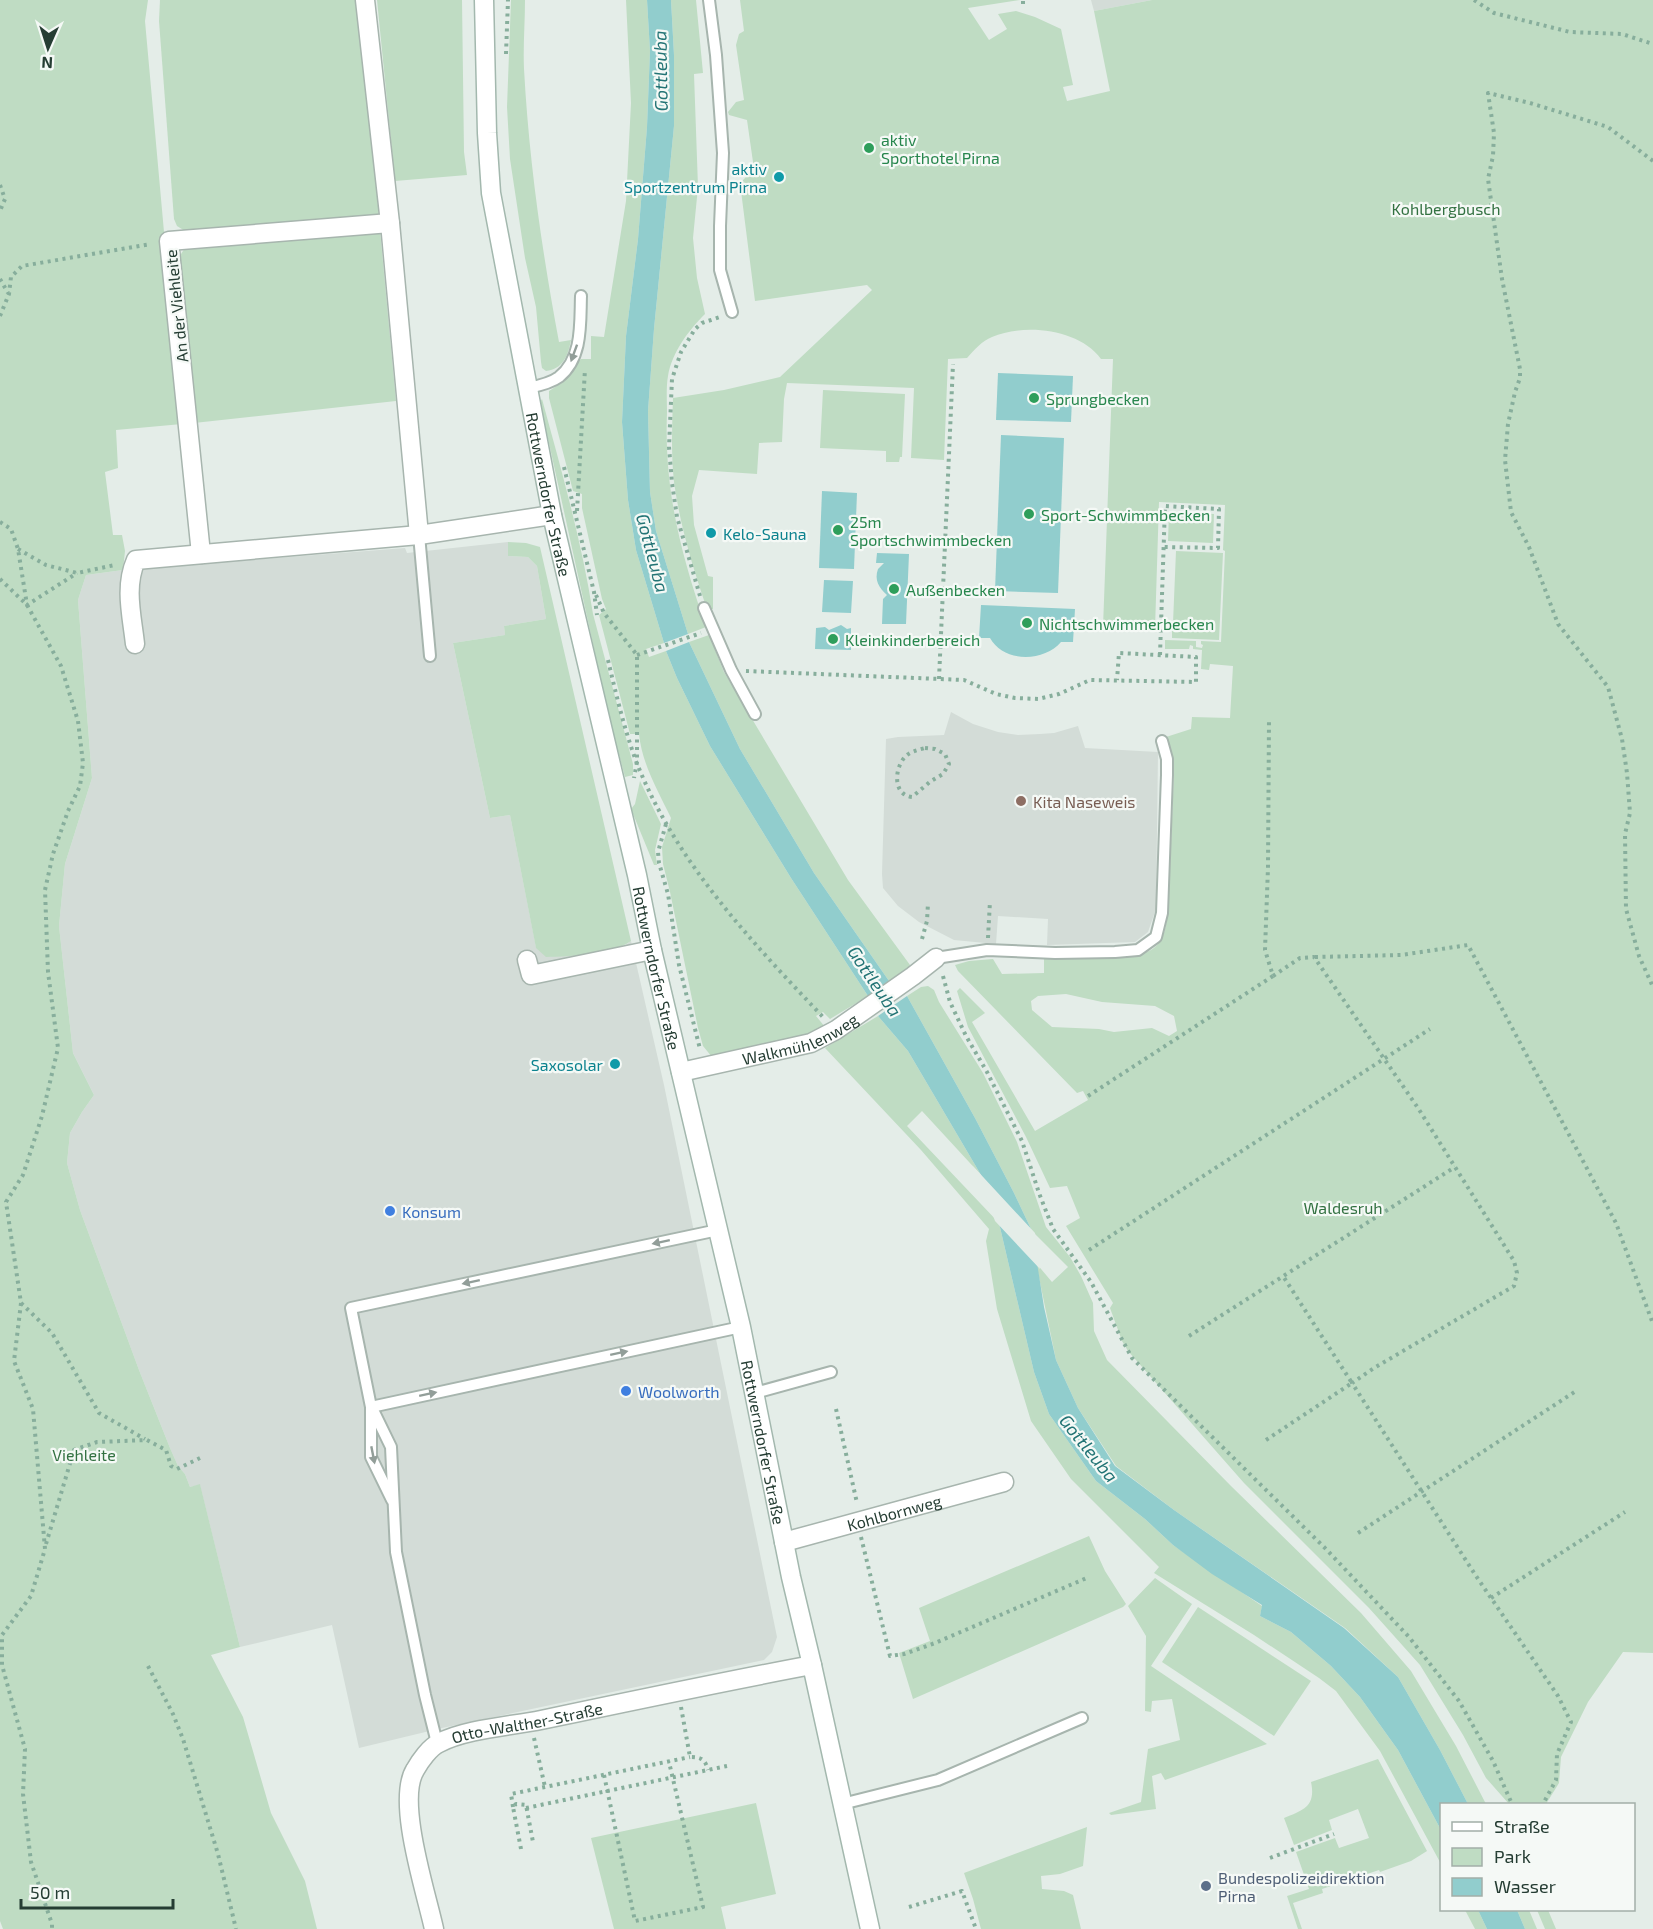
<svg xmlns="http://www.w3.org/2000/svg" width="1653" height="1929" viewBox="0 0 1653 1929" font-family="'Exo 2',sans-serif">
<style>
.built{fill:#d3dcd7}
.green{fill:#bfdcc3;fill-rule:evenodd}
.water{fill:#91cdcd}
.pier{fill:#e4ede8}
.lines{fill:none;stroke-linecap:round;stroke-linejoin:round}
.service-casing{stroke:#a7b5ae;stroke-width:14}
.minor-casing{stroke:#a7b5ae;stroke-width:21}
.secondary-casing{stroke:#a3b8ae;stroke-width:21}
.path{stroke:#87ae9c;stroke-width:4;stroke-dasharray:3 4.5;stroke-linecap:butt}
.service{stroke:#fff;stroke-width:10}
.minor{stroke:#fff;stroke-width:18}
.secondary{stroke:#fff;stroke-width:18}
.oneway{fill:#929e99}
.leisure-dot{fill:#2e9e5b;stroke:#f5f9f6;stroke-width:2}
.culture-dot{fill:#0f9aa8;stroke:#f5f9f6;stroke-width:2}
.education-dot{fill:#8d6e63;stroke:#f5f9f6;stroke-width:2}
.shop-dot{fill:#3f7fe0;stroke:#f5f9f6;stroke-width:2}
.service-dot{fill:#5c6f8a;stroke:#f5f9f6;stroke-width:2}
.labels{text-anchor:middle;dominant-baseline:central;stroke-width:4.5;stroke-linejoin:round;paint-order:stroke}
.leisure-label{font-size:16px;fill:#27864d;stroke:#f5f9f6;text-anchor:start}
.culture-label{font-size:16px;fill:#0d838f;stroke:#f5f9f6;text-anchor:end}
.park-label{font-size:16px;fill:#327141;stroke:#f5f9f6}
.street-label{font-size:16px;fill:#253d33;stroke:#f5f9f6}
.education-label{font-size:16px;fill:#785e54;stroke:#f5f9f6;text-anchor:start}
.shop-label{font-size:16px;fill:#366cbe;stroke:#f5f9f6;text-anchor:start}
.service-label{font-size:16px;fill:#4e5e75;stroke:#f5f9f6;text-anchor:start}
.water-label{font-size:18px;font-style:italic;fill:#237475;stroke:#f5f9f6}
</style>
<rect width="100%" height="100%" fill="#e4ede8"/>
<!-- built -->
<g class="built">
<polygon points="1091,0 1152,0 1094,11"/>
<polygon points="508,542 508,556 528,557 537,566 546,619 504,626 505,635 453,643 490,818 510,815 536,947 620,949 631,941 664,1085 777,1637 772,1652 764,1660 442,1728 359,1748 332,1625 240,1647 200,1485 190,1487 185,1474 178,1466 170,1448 139,1370 80,1210 67,1163 70,1133 82,1112 94,1095 73,1053 59,926 65,864 92,778 78,600 86,575 123,570 405,548 407,553"/>
<polygon points="951,712 973,724 998,732 1018,735 1040,734 1054,733 1078,726 1085,748 1158,752 1156,909 1148,932 1135,942 1047,945 1048,919 998,916 996,944 954,940 919,922 898,906 883,888 882,874 886,739 898,737 944,735"/>
</g>
<!-- green -->
<g class="green">
<polygon points="0,0 148,0 145,21 164,232 172,345 182,424 116,430 118,468 105,472 113,535 122,535 125,551 123,570 86,575 78,600 92,778 65,864 59,926 73,1053 94,1095 82,1112 70,1133 67,1163 80,1210 139,1370 170,1448 178,1466 185,1474 190,1487 200,1484 240,1647 211,1655 243,1717 271,1813 305,1881 317,1929 3,1929 0,1921"/>
<polygon points="160,0 359,0 379,217 185,231 177,226 174,219 159,21"/>
<polygon points="377,0 462,0 464,152 467,175 395,181"/>
<path d="M 511,0 L 525,0 C 525,23 523,46 524,69 C 529,161 542,251 559,342 L 571,340 C 568,356 563,369 546,371 L 542,368 L 541,362 L 536,307 L 525,258 L 510,159 L 507,107 Z"/>
<path d="M 626,0 L 647,0 L 650,51 L 647,127 L 638,239 L 626,336 L 622,422 L 628,500 L 636,550 L 664,643 L 646,649 L 649,657 L 666,651 L 677,678 L 710,746 L 791,878 L 868,996 L 830,1019 L 823,1012 L 816,1016 L 825,1027 L 809,1034 L 712,1057 L 703,1046 L 698,1028 L 670,892 L 663,864 L 662,847 L 671,818 C 658,791 642,764 639,734 L 630,734 L 599,615 L 606,609 L 602,599 L 582,508 L 582,494 L 573,491 L 549,398 L 549,391 L 563,382 L 581,359 L 591,359 L 591,336 L 604,337 L 626,201 L 631,103 Z"/>
<path d="M 671,0 L 696,0 L 703,73 L 694,74 L 698,187 L 693,238 L 697,278 L 705,314 C 689,330 672,352 668,376 C 666,387 667,401 667,412 C 664,491 681,554 706,627 L 688,634 L 656,531 L 650,492 L 648,411 L 654,329 L 674,126 L 674,55 Z"/>
<path d="M 740,0 L 1020,0 L 968,8 L 989,40 L 1007,29 L 998,14 L 1016,11 L 1035,17 L 1061,29 L 1073,85 L 1063,87 L 1067,101 L 1110,91 L 1094,11 L 1152,0 L 1653,0 L 1653,1653 L 1623,1652 L 1588,1702 L 1561,1757 L 1559,1783 L 1546,1804 L 1509,1804 L 1486,1778 L 1463,1735 L 1420,1665 L 1369,1608 L 1244,1483 L 1128,1351 L 1122,1341 L 1110,1308 L 1113,1303 L 1066,1226 L 1080,1218 L 1067,1186 L 1050,1188 L 1026,1137 L 968,1027 L 957,991 L 960,988 L 985,1013 L 972,1022 L 1035,1131 L 1088,1100 L 1083,1091 L 1077,1093 L 958,971 L 955,965 L 969,961 L 993,959 L 1002,974 L 1044,973 L 1044,957 C 1071,957 1136,964 1155,947 C 1165,939 1166,924 1168,913 L 1174,773 L 1170,746 L 1166,737 L 1191,729 L 1192,717 L 1230,718 L 1233,666 L 1210,664 L 1209,670 L 1201,669 L 1202,650 L 1193,649 L 1193,646 L 1190,645 L 1189,649 L 1165,649 L 1165,640 L 1196,641 L 1196,647 L 1202,648 L 1203,645 L 1201,644 L 1201,641 L 1221,642 L 1225,551 L 1223,550 L 1225,505 L 1159,502 L 1155,629 L 1103,627 L 1113,359 L 1101,359 C 1079,329 1025,323 992,337 C 982,341 975,349 967,358 L 948,359 L 944,460 L 911,458 L 914,388 L 787,383 L 784,399 L 782,442 L 759,443 L 757,474 L 699,470 L 692,496 L 694,525 L 708,576 L 713,577 L 713,609 L 707,609 C 693,568 680,526 674,482 C 671,454 672,426 673,398 L 724,390 L 780,377 L 872,290 L 867,285 L 755,301 L 740,183 L 754,169 L 747,120 L 729,115 L 728,112 L 736,102 L 744,100 L 736,45 L 739,34 L 744,31 ZM 1066,994 L 1102,1002 L 1155,1006 L 1174,1016 L 1177,1031 L 1169,1036 L 1152,1028 L 1114,1032 L 1099,1029 L 1052,1027 L 1032,1010 L 1031,1001 L 1038,996 Z"/>
<polygon points="380,230 396,401 194,423 178,266 181,254 187,245"/>
<polygon points="823,390 905,394 902,457 900,457 899,462 886,462 886,451 820,448"/>
<path d="M 542,399 C 561,469 582,542 593,614 L 633,764 L 633,775 L 625,777 L 609,717 L 540,402 Z"/>
<polygon points="1169,512 1214,514 1213,543 1168,541"/>
<path d="M 508,542 L 526,543 L 540,547 L 631,941 C 609,956 572,956 546,957 L 536,948 L 510,815 L 490,818 L 453,643 L 505,635 L 504,626 L 546,619 L 537,566 L 528,557 L 508,556 Z"/>
<polygon points="1176,551 1223,553 1219,640 1172,638 1172,630 1191,630 1191,625 1173,623"/>
<polygon points="709,635 724,672 848,880 910,965 908,969 889,981 814,873 740,749 689,642"/>
<polygon points="640,781 661,824 655,850 657,865 654,865 631,809 635,804"/>
<polygon points="928,986 934,990 939,1002 983,1073 1017,1142 1046,1227 1070,1257 1081,1276 1093,1303 1094,1331 1107,1360 1231,1486 1361,1613 1411,1671 1456,1746 1486,1804 1468,1804 1440,1750 1398,1677 1345,1628 1174,1510 1116,1466 1078,1408 1056,1360 1036,1263 1052,1282 1068,1267 1032,1231 1014,1193 975,1118 907,996 921,987"/>
<polygon points="878,1016 908,1051 981,1175 922,1111 907,1126 999,1223 1034,1372 1049,1414 1096,1481 1145,1519 1173,1545 1262,1606 1260,1616 1291,1632 1331,1666 1360,1697 1398,1750 1441,1830 1441,1864 1380,1751 1336,1691 1319,1678 1254,1635 1154,1573 1159,1567 1071,1479 1031,1421 997,1309 986,1241 989,1229 921,1150 825,1048"/>
<polygon points="1089,1536 1105,1571 1126,1604 1123,1607 913,1699 899,1653 930,1641 919,1608"/>
<polygon points="1155,1578 1192,1604 1151,1666 1267,1744 1165,1780 1161,1773 1152,1776 1156,1809 1111,1815 1109,1813 1141,1802 1148,1749 1180,1740 1172,1699 1152,1701 1151,1712 1145,1711 1146,1636 1128,1606"/>
<polygon points="1198,1607 1311,1681 1274,1736 1162,1662"/>
<path d="M 1378,1759 L 1427,1851 L 1411,1861 L 1380,1872 L 1379,1870 L 1322,1889 L 1323,1893 L 1293,1903 L 1302,1929 L 1298,1929 L 1287,1896 L 1309,1889 L 1296,1852 L 1335,1838 L 1339,1848 L 1369,1838 L 1358,1809 L 1329,1820 L 1332,1830 L 1294,1845 L 1284,1818 C 1304,1810 1316,1806 1311,1782 Z"/>
<polygon points="756,1803 776,1894 721,1907 726,1929 614,1929 591,1838"/>
<polygon points="1087,1827 1083,1866 1060,1874 1041,1876 1042,1889 1064,1891 1073,1895 1081,1929 981,1929 973,1899 964,1873"/>
<polygon points="1465,1910 1478,1910 1487,1929 1475,1929"/>
<polygon points="1517,1910 1529,1910 1537,1929 1525,1929"/>
<polygon points="1537,1910 1548,1910 1556,1929 1545,1929"/>
</g>
<!-- water -->
<g class="water">
<polygon points="647,0 671,0 674,55 674,126 654,329 648,411 650,492 656,531 688,634 664,643 636,550 628,500 622,422 626,336 638,239 647,127 650,51"/>
<polygon points="998,373 1073,376 1071,422 996,420"/>
<polygon points="1001,435 1064,438 1058,593 995,591"/>
<polygon points="822,491 857,493 854,569 819,568"/>
<path d="M 877,553 L 909,554 L 906,624 L 882,624 L 883,599 L 887,595 C 879,588 874,580 878,569 L 884,563 L 876,563 Z"/>
<polygon points="824,580 853,581 851,613 822,612"/>
<path d="M 981,605 L 1075,609 L 1073,642 L 1061,642 C 1044,662 1004,663 990,638 L 979,638 Z"/>
<polygon points="841,625 847,629 851,628 851,650 815,649 816,628 825,627 829,630"/>
<polygon points="689,642 740,749 814,873 889,981 868,996 791,878 710,746 677,678 666,651"/>
<polygon points="907,996 975,1118 1014,1193 1032,1231 1044,1307 1056,1360 1078,1408 1115,1466 1174,1510 1344,1628 1398,1677 1440,1750 1468,1804 1442,1804 1441,1830 1398,1750 1360,1697 1331,1666 1291,1632 1260,1616 1262,1605 1212,1574 1173,1545 1145,1519 1096,1481 1049,1414 1034,1372 999,1223 981,1175 908,1051 878,1016"/>
<polygon points="1478,1910 1517,1910 1525,1929 1487,1929"/>
</g>
<!-- pier -->
<polygon class="pier" points="972,1165 1035,1233 1040,1269 995,1221 979,1176"/>
<g class="lines">
<!-- service casing -->
<g class="service-casing">
<g id="service">
<polyline points="709,0 716,55 723,153 720,226 720,270 732,312"/>
<path d="M 528,388 C 538,386 551,383 559,377 C 583,358 580,323 581,296"/>
<polyline points="419,535 430,656"/>
<polyline points="704,608 731,670 755,714"/>
<polyline points="936,958 987,950 1055,953 1115,952 1138,950 1156,937 1162,913 1167,775 1167,759 1162,741"/>
<polyline points="755,1393 831,1372"/>
<polyline points="371,1407 741,1327"/>
<polyline points="373,1410 391,1447 396,1552 425,1695 437,1743"/>
<polyline points="392,1500 371,1457 371,1407 351,1308 718,1230"/>
<polyline points="842,1804 938,1780 1082,1718"/>
</g>
</g>
<!-- minor casing -->
<g class="minor-casing">
<g id="minor">
<polyline points="365,0 390,223 419,535"/>
<polyline points="201,554 169,241 390,223"/>
<path d="M 135,644 C 132,616 124,587 136,560 L 419,535 L 552,515"/>
<polyline points="527,960 531,975 652,950"/>
<path id="s1" d="M 681,1072 L 811,1043 L 836,1030 L 913,976 L 936,958"/>
<path id="s2" d="M 784,1542 L 1004,1482"/>
<path id="s3" d="M 434,1929 C 426,1892 396,1801 415,1770 C 420,1761 430,1747 439,1743 C 465,1729 511,1726 541,1720 C 631,1701 721,1682 812,1665"/>
</g>
</g>
<!-- secondary casing -->
<g class="secondary-casing">
<g id="secondary">
<path id="s4" d="M 484,0 L 487,133 L 491,193 L 552,515 L 637,875 L 652,950 L 741,1327 L 791,1577 L 812,1665 L 870,1929"/>
</g>
</g>
<!-- path -->
<g class="path">
<polyline points="1474,0 1494,13 1570,32 1622,34 1653,44"/>
<polyline points="1023,4 1023,0"/>
<polyline points="506,54 508,0"/>
<polyline points="1653,161 1608,127 1530,103 1488,93 1494,133 1493,156 1488,179 1502,279 1520,369 1520,378 1515,392 1508,424 1505,460 1511,512 1529,547 1558,624 1608,687 1622,739 1627,773 1630,813 1625,834 1626,909 1639,956 1653,987"/>
<polyline points="0,185 5,199 0,211"/>
<polyline points="0,279 8,293"/>
<polyline points="0,316 9,294 11,277 22,266 151,244"/>
<polyline points="564,467 594,592 597,615"/>
<polyline points="577,511 585,369"/>
<polyline points="0,522 11,529 18,549 27,605 77,573"/>
<polyline points="18,549 46,565 77,573 115,565"/>
<polyline points="0,579 27,605 61,666 78,721 83,763 80,786 68,811 53,854 45,890 48,972 58,1048 42,1116 23,1175 6,1202 21,1303 14,1361 33,1409 45,1549 31,1596 2,1635 2,1665 25,1749 23,1794 31,1862 52,1924 52,1929"/>
<polyline points="596,595 604,613 637,655 637,762 634,778"/>
<polyline points="700,596 677,517 672,483 669,447 672,379 681,352 695,329 702,323 720,317"/>
<polyline points="637,655 701,633"/>
<polyline points="1160,655 1165,506 1219,509 1218,548 1164,547"/>
<path d="M 608,660 C 616,694 624,728 636,761 C 675,861 750,940 823,1017"/>
<polyline points="746,671 964,680 996,694 1015,698 1038,699 1059,694 1090,680 1196,682 1196,657 1119,653 1117,680"/>
<polyline points="939,679 953,364"/>
<path d="M 925,748 L 935,749 L 945,754 L 949,764 L 943,774 L 931,781 L 912,797 C 892,795 894,766 907,755 C 912,751 918,750 925,748 Z"/>
<polyline points="666,824 658,852 659,863 668,894 679,965 700,1049"/>
<polyline points="988,938 990,901"/>
<polyline points="922,939 927,921 928,903"/>
<polyline points="1315,957 1401,955 1468,945 1616,1223 1653,1324"/>
<polyline points="943,976 950,1002 966,1036 987,1072 1022,1141 1039,1193 1053,1229 1091,1282 1132,1358 1326,1549 1409,1637 1459,1701 1493,1761 1512,1804"/>
<polyline points="1273,976 1300,958 1314,957 1418,1108 1514,1261 1517,1273 1514,1286 1374,1368 1352,1383 1476,1576 1558,1696 1571,1722 1557,1754 1556,1780 1543,1804"/>
<polyline points="1088,1096 1273,976 1265,950 1268,867 1269,720"/>
<polyline points="1089,1250 1430,1029"/>
<polyline points="21,1303 52,1333 99,1413 145,1439"/>
<polyline points="1189,1336 1455,1167"/>
<polyline points="836,1409 857,1503"/>
<polyline points="1266,1440 1352,1383 1283,1276"/>
<polyline points="1358,1533 1576,1391"/>
<polyline points="861,1537 890,1656 904,1654 935,1643 1089,1577"/>
<polyline points="46,1544 74,1450 97,1442 147,1440 166,1450 171,1466 177,1469 200,1458"/>
<polyline points="1491,1598 1625,1512"/>
<polyline points="148,1666 173,1714 183,1739 218,1854 236,1929"/>
<path d="M 681,1707 L 690,1757 C 701,1757 705,1759 708,1770"/>
<polyline points="534,1738 545,1787"/>
<polyline points="604,1775 635,1921 703,1907 669,1762"/>
<polyline points="513,1807 511,1794 690,1757"/>
<polyline points="526,1808 727,1766"/>
<polyline points="521,1849 513,1807 516,1804 526,1805 533,1842"/>
<polyline points="1270,1858 1334,1834"/>
<polyline points="909,1907 962,1891 976,1929"/>
</g>
<!-- service -->
<use href="#service" class="service"/>
<!-- minor -->
<use href="#minor" class="minor"/>
<!-- secondary -->
<use href="#secondary" class="secondary"/>
</g>
<!-- one-way arrows -->
<defs><path id="oneway-solid" d="M-6-.8H1V-3.2L6.5 0L1 3.2V.8H-6Z" transform="scale(1.5)"/></defs>
<g class="oneway">
<use href="#oneway-solid" transform="translate(574 353) rotate(110)"/>
<use href="#oneway-solid" transform="translate(661 1242) rotate(168)"/>
<use href="#oneway-solid" transform="translate(471 1282) rotate(168)"/>
<use href="#oneway-solid" transform="translate(619 1353) rotate(-12)"/>
<use href="#oneway-solid" transform="translate(428 1394) rotate(-12)"/>
<use href="#oneway-solid" transform="translate(373 1455) rotate(79)"/>
</g>
<!-- markers -->
<g class="leisure-dot">
<circle cx="869" cy="148" r="6"/>
<circle cx="1034" cy="398" r="6"/>
<circle cx="1029" cy="514" r="6"/>
<circle cx="838" cy="530" r="6"/>
<circle cx="894" cy="589" r="6"/>
<circle cx="1027" cy="623" r="6"/>
<circle cx="833" cy="639" r="6"/>
</g>
<g class="culture-dot">
<circle cx="779" cy="177" r="6"/>
<circle cx="711" cy="533" r="6"/>
<circle cx="615" cy="1064" r="6"/>
</g>
<circle class="education-dot" cx="1021" cy="801" r="6"/>
<g class="shop-dot">
<circle cx="390" cy="1211" r="6"/>
<circle cx="626" cy="1391" r="6"/>
</g>
<circle class="service-dot" cx="1206" cy="1886" r="6"/>
<g class="labels">
<!-- leisure labels -->
<g class="leisure-label">
<text x="881" y="139">aktiv<tspan x="881" dy="18">Sporthotel Pirna</tspan></text>
<text x="1046" y="398">Sprungbecken</text>
<text x="1041" y="514">Sport-Schwimmbecken</text>
<text x="850" y="521">25m<tspan x="850" dy="18">Sportschwimmbecken</tspan></text>
<text x="906" y="589">Außenbecken</text>
<text x="1039" y="623">Nichtschwimmerbecken</text>
<text x="845" y="639">Kleinkinderbereich</text>
</g>
<!-- culture labels -->
<g class="culture-label">
<text x="767" y="168">aktiv<tspan x="767" dy="18">Sportzentrum Pirna</tspan></text>
<text x="723" y="533" text-anchor="start">Kelo-Sauna</text>
<text x="603" y="1064">Saxosolar</text>
</g>
<!-- park labels -->
<g class="park-label">
<text x="1446" y="208">Kohlbergbusch</text>
<text x="1343" y="1207">Waldesruh</text>
<text x="84" y="1454">Viehleite</text>
</g>
<!-- street labels -->
<g class="street-label">
<text transform="translate(176 306) rotate(-96)">An der Viehleite</text>
<text stroke="none"><textPath href="#s4" startOffset="500">Rottwerndorfer Straße</textPath></text>
<text stroke="none"><textPath href="#s4" startOffset="986">Rottwerndorfer Straße</textPath></text>
<text stroke="none"><textPath href="#s1" startOffset="124">Walkmühlenweg</textPath></text>
<text stroke="none"><textPath href="#s4" startOffset="1472">Rottwerndorfer Straße</textPath></text>
<text stroke="none"><textPath href="#s2" startOffset="114">Kohlbornweg</textPath></text>
<text stroke="none"><textPath href="#s3" startOffset="290">Otto-Walther-Straße</textPath></text>
</g>
<!-- education labels -->
<g class="education-label">
<text x="1033" y="801">Kita Naseweis</text>
</g>
<!-- shop labels -->
<g class="shop-label">
<text x="402" y="1211">Konsum</text>
<text x="638" y="1391">Woolworth</text>
</g>
<!-- service labels -->
<g class="service-label">
<text x="1218" y="1877">Bundespolizeidirektion<tspan x="1218" dy="18">Pirna</tspan></text>
</g>
<!-- water labels -->
<g class="water-label">
<text transform="translate(660 71) rotate(-91)">Gottleuba</text>
<text transform="translate(653 553) rotate(75)">Gottleuba</text>
<text transform="translate(875 981) rotate(56)">Gottleuba</text>
<text transform="translate(1089 1448) rotate(51)">Gottleuba</text>
</g>
</g>
<!-- legend -->
<rect x="1440" y="1803" width="195" height="108" fill="#f5f9f6" stroke="#a2aea8" stroke-width="1.5"/>
<rect x="1452" y="1822" width="30" height="9" fill="#ffffff" stroke="#a2aea8" stroke-width="1.5"/>
<text x="1494" y="1833" font-size="18" fill="#253d33">Straße</text>
<rect x="1452" y="1848" width="30" height="18" fill="#bfdcc3" stroke="#a2aea8" stroke-width="1.5"/>
<text x="1494" y="1863" font-size="18" fill="#253d33">Park</text>
<rect x="1452" y="1878" width="30" height="18" fill="#91cdcd" stroke="#a2aea8" stroke-width="1.5"/>
<text x="1494" y="1893" font-size="18" fill="#253d33">Wasser</text>
<!-- north arrow -->
<g transform="translate(48 48) rotate(183)" stroke="#f5f9f6" stroke-width="4.5" paint-order="stroke">
<path d="M0-4.5L10 22L0 15L-10 22Z" fill="#253d33"/>
<text y="-9" font-size="16" font-weight="bold" text-anchor="middle" fill="#253d33">N</text>
</g>
<!-- scale -->
<path d="M21 1899v9h152v-9" fill="none" stroke="#253d33" stroke-width="3"/>
<text x="30" y="1899" font-size="18" fill="#253d33" stroke="#f5f9f6" stroke-width="4.5" paint-order="stroke">50 m</text>
</svg>
